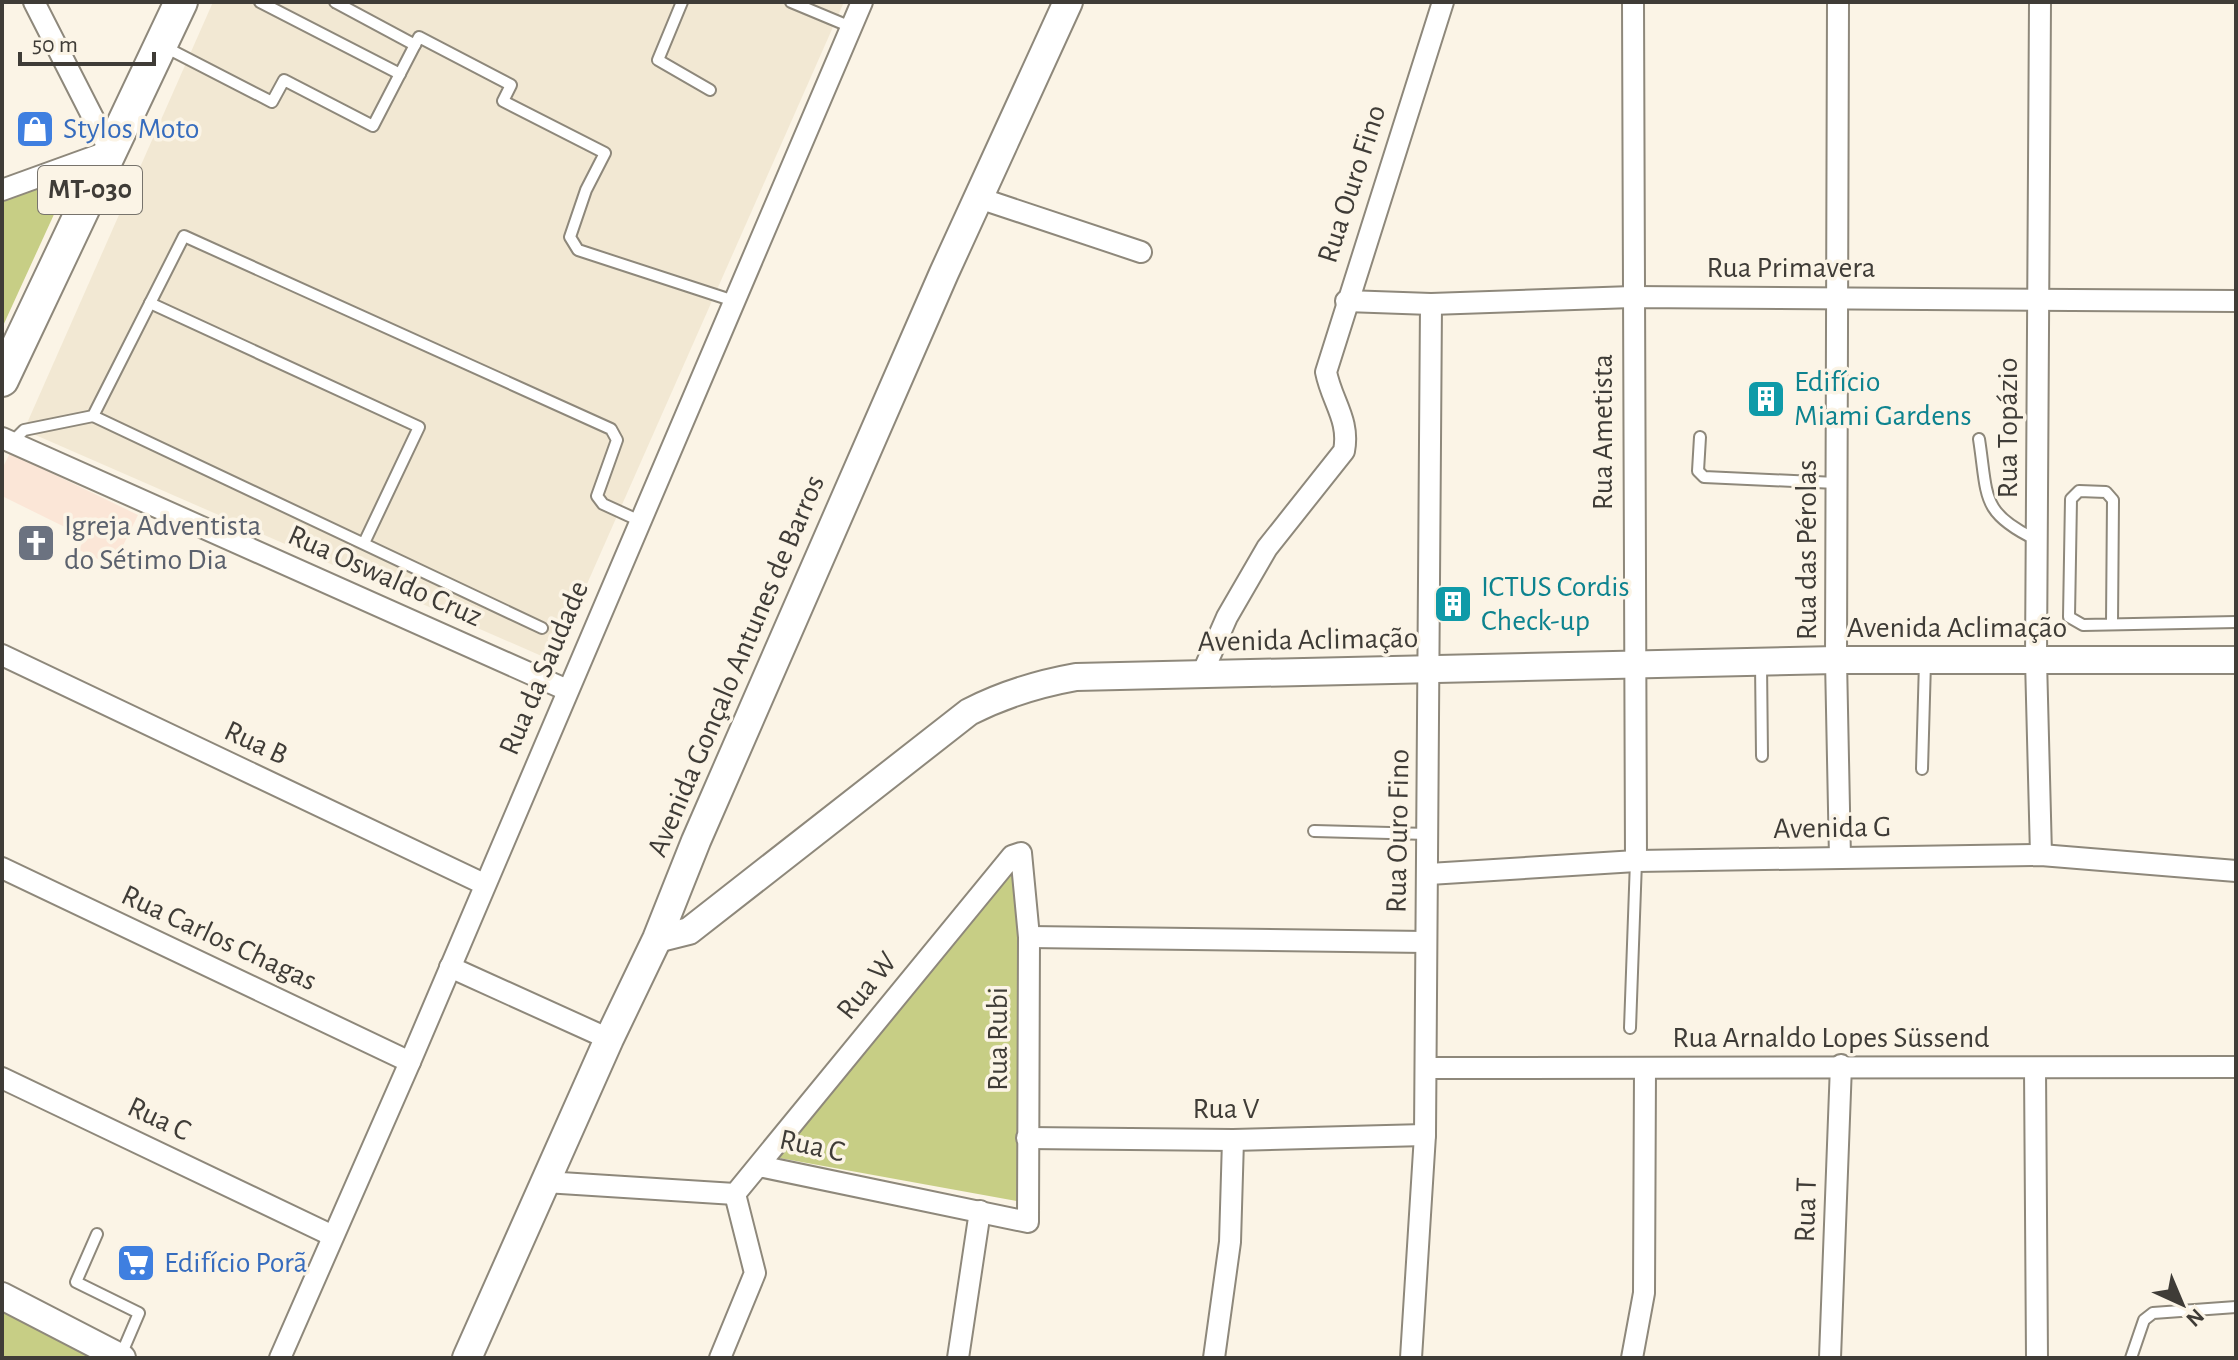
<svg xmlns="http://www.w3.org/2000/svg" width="2238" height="1360" viewBox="0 0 2238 1360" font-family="'Alegreya Sans',sans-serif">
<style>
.built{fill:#f2e8d3}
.education{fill:#fbe6d7}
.green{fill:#c7ce85}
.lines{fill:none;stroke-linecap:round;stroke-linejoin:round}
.service-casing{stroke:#8e887b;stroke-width:14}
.minor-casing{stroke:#8e887b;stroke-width:24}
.tertiary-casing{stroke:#8e887b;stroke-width:30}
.secondary-casing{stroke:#8e887b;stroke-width:32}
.primary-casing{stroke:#8e887b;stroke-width:36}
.service{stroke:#fff;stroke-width:10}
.minor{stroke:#fff;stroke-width:20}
.tertiary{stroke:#fff;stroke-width:26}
.secondary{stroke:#fff;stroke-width:28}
.primary{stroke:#fff;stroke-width:32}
.labels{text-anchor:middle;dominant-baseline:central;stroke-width:7;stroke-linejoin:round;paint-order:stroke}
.shield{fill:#fbf4e6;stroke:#77736c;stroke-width:2}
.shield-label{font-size:28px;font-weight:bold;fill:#3f3c37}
.shop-label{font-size:30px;fill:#366cbe;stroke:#fbf4e6;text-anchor:start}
.street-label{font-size:30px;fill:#3f3c37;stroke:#fbf4e6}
.culture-label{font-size:30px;fill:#0d838f;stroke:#fbf4e6;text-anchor:start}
.worship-label{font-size:30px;fill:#5b616d;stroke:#fbf4e6;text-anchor:start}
</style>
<rect width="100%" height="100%" fill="#fbf4e6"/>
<!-- built -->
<polygon class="built" points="213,2 844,2 553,661 24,430"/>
<!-- education -->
<polygon class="education" points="10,453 138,515 113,566 79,550 85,537 2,496 2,469"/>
<!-- green -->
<g class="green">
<polygon points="72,175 2,328 2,199"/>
<polygon points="1017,859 1022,1202 774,1157"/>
<polygon points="2,1310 103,1358 2,1358"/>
</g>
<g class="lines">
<!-- service casing -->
<g class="service-casing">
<g id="service">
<polyline points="260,2 400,74"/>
<polyline points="335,2 415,45"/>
<polyline points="682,2 658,60 710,90"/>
<polyline points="791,2 851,27"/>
<polyline points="165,47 272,102 284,80 373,126 419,37 511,85 503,101 605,153 586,190 570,237 578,250 734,301"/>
<polyline points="150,303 419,427 364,543"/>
<polyline points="93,416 542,628"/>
<polyline points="1700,437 1698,471 1704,477 1836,483"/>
<path d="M 1979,439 C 1988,497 1980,513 2037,540"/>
<polyline points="12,442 24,430 93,416 184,236 611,429 617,440 597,496 603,504 640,521"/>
<polyline points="2112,623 2113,500 2106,492 2079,491 2071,499 2069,617 2083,625 2236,622"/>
<polyline points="1761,663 1762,756"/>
<polyline points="1922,769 1925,662"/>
<polyline points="1314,831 1428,834"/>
<polyline points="1630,1028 1636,861"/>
<polyline points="97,1234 76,1282 139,1313 121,1355"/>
<polyline points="2131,1358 2144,1320 2153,1313 2236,1307"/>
</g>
</g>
<!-- minor casing -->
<g class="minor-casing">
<g id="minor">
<polyline points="34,2 109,149"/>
<polyline points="1633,2 1636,861"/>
<polyline points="1838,2 1836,660 1840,858"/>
<polyline points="2040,2 2036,660 2041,855"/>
<polyline points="2,190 107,152"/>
<polyline points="979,198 1141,252"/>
<polyline points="1346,301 1431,304 1632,297 2236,301"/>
<polyline points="2,438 567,690"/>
<polyline points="2,655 484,884"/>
<path d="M 1202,674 L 1227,617 L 1267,548 L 1344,451 C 1350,420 1332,402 1326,372 L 1443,2"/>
<polyline points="2,868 410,1062"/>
<polyline points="1429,874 1636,861 2041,855 2236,871"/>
<polyline points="1029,937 1426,942"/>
<polyline points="450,967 609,1039"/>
<polyline points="1426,1068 2236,1067"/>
<polyline points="2035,1068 2037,1358"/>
<polyline points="2,1078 333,1236"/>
<polyline points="1027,1138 1233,1140 1425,1135"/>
<polyline points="545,1182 735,1194 1012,856 1021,853 1029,937 1028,1222 759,1166"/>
<polyline points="280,1358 410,1062 862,2"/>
<polyline points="720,1358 755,1273 735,1194"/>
<polyline points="958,1358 980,1211"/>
<polyline points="1214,1358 1230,1242 1233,1140"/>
<polyline points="1411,1358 1425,1135 1431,304"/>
<polyline points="1632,1358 1644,1293 1645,1069"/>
<polyline points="1830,1358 1841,1065"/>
</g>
</g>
<!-- tertiary casing -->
<g class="tertiary-casing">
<g id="tertiary">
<path d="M 657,939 L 689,931 L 969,712 C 1004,694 1037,684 1076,677 L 1836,660 L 2236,660"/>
<polyline points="2,1296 122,1358"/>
</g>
</g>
<!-- secondary casing -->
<g class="secondary-casing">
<polyline id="secondary" points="467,1358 609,1039 657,939 696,841 944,273 1068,2"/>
</g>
<!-- primary casing -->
<g class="primary-casing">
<polyline id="primary" points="2,380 181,2"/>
</g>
<!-- service -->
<use href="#service" class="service"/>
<!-- minor -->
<use href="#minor" class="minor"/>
<!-- tertiary -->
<use href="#tertiary" class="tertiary"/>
<!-- secondary -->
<use href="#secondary" class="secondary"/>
<!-- primary -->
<use href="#primary" class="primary"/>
</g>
<!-- icons -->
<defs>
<g id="shop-square" transform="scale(2)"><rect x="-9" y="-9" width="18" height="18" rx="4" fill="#3f7fe0" stroke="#fbf4e6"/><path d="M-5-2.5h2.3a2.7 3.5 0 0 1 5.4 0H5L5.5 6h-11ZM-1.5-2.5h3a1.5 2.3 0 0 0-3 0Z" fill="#fff"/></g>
<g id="building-square" transform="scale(2)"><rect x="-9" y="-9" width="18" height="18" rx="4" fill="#0f9aa8" stroke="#fbf4e6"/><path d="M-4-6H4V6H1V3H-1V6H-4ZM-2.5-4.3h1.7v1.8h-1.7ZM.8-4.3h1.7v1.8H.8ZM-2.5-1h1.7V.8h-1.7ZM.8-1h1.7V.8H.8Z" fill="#fff"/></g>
<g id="church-square" transform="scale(2)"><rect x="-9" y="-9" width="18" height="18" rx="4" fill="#6b7280" stroke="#fbf4e6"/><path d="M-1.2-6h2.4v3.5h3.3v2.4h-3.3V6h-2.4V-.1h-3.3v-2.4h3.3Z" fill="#fff"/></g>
<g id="supermarket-square" transform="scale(2)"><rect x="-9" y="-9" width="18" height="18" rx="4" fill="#3f7fe0" stroke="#fbf4e6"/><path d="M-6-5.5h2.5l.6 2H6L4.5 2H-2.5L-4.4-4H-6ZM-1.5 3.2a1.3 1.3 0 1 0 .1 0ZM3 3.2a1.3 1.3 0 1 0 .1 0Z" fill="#fff"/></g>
</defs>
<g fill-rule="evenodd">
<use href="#shop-square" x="35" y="129"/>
<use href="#building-square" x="1766" y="399"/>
<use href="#church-square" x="36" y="543"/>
<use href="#building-square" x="1453" y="604"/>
<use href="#supermarket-square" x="136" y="1263"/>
</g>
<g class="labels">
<!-- shield labels -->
<rect class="shield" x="38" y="166" width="104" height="48" rx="6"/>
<g class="shield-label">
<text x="90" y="190">MT-030</text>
</g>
<!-- shop labels -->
<g class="shop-label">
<text x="63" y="129">Stylos Moto</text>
<text x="164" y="1263">Edifício Porã</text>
</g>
<!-- street labels -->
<g class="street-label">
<text transform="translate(1352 184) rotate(-72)">Rua Ouro Fino</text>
<text x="1791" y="268">Rua Primavera</text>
<text transform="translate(2008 428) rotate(-90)">Rua Topázio</text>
<text transform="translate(1603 432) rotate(-90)">Rua Ametista</text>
<text transform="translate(1807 550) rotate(-90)">Rua das Pérolas</text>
<text transform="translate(385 576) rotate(24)">Rua Oswaldo Cruz</text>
<text x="1957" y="628">Avenida Aclimação</text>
<text transform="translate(1308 640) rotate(-1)">Avenida Aclimação</text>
<text transform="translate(736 666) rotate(-67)">Avenida Gonçalo Antunes de Barros</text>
<text transform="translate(544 668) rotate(-67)">Rua da Saudade</text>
<text transform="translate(256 743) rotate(25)">Rua B</text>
<text transform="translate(1832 828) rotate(-1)">Avenida G</text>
<text transform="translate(1398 831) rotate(-89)">Rua Ouro Fino</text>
<text transform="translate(219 938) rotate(25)">Rua Carlos Chagas</text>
<text transform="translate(867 986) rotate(-51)">Rua W</text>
<text x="1831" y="1038">Rua Arnaldo Lopes Süssend</text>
<text transform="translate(998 1039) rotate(-90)">Rua Rubi</text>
<text x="1226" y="1109">Rua V</text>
<text transform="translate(159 1119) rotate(25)">Rua C</text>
<text transform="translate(812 1146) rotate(12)">Rua C</text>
<text transform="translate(1806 1210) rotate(-88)">Rua T</text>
</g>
<!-- culture labels -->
<g class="culture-label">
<text x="1794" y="382">Edifício<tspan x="1794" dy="34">Miami Gardens</tspan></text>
<text x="1481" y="587">ICTUS Cordis<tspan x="1481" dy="34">Check-up</tspan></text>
</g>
<!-- worship labels -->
<g class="worship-label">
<text x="64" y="526">Igreja Adventista<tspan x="64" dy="34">do Sétimo Dia</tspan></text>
</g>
</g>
<!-- border -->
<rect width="2238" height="1360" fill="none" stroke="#3f3c37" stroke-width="8"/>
<!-- north arrow -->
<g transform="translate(2182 1304) rotate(136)" stroke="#fbf4e6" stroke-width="6" paint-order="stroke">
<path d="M0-6L14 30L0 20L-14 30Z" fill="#3f3c37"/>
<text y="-12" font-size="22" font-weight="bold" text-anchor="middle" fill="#3f3c37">N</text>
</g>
<!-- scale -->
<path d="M20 52v12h134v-12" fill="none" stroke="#3f3c37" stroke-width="4"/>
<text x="32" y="52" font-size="24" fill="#3f3c37" stroke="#fbf4e6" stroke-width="6" paint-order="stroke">50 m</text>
</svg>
